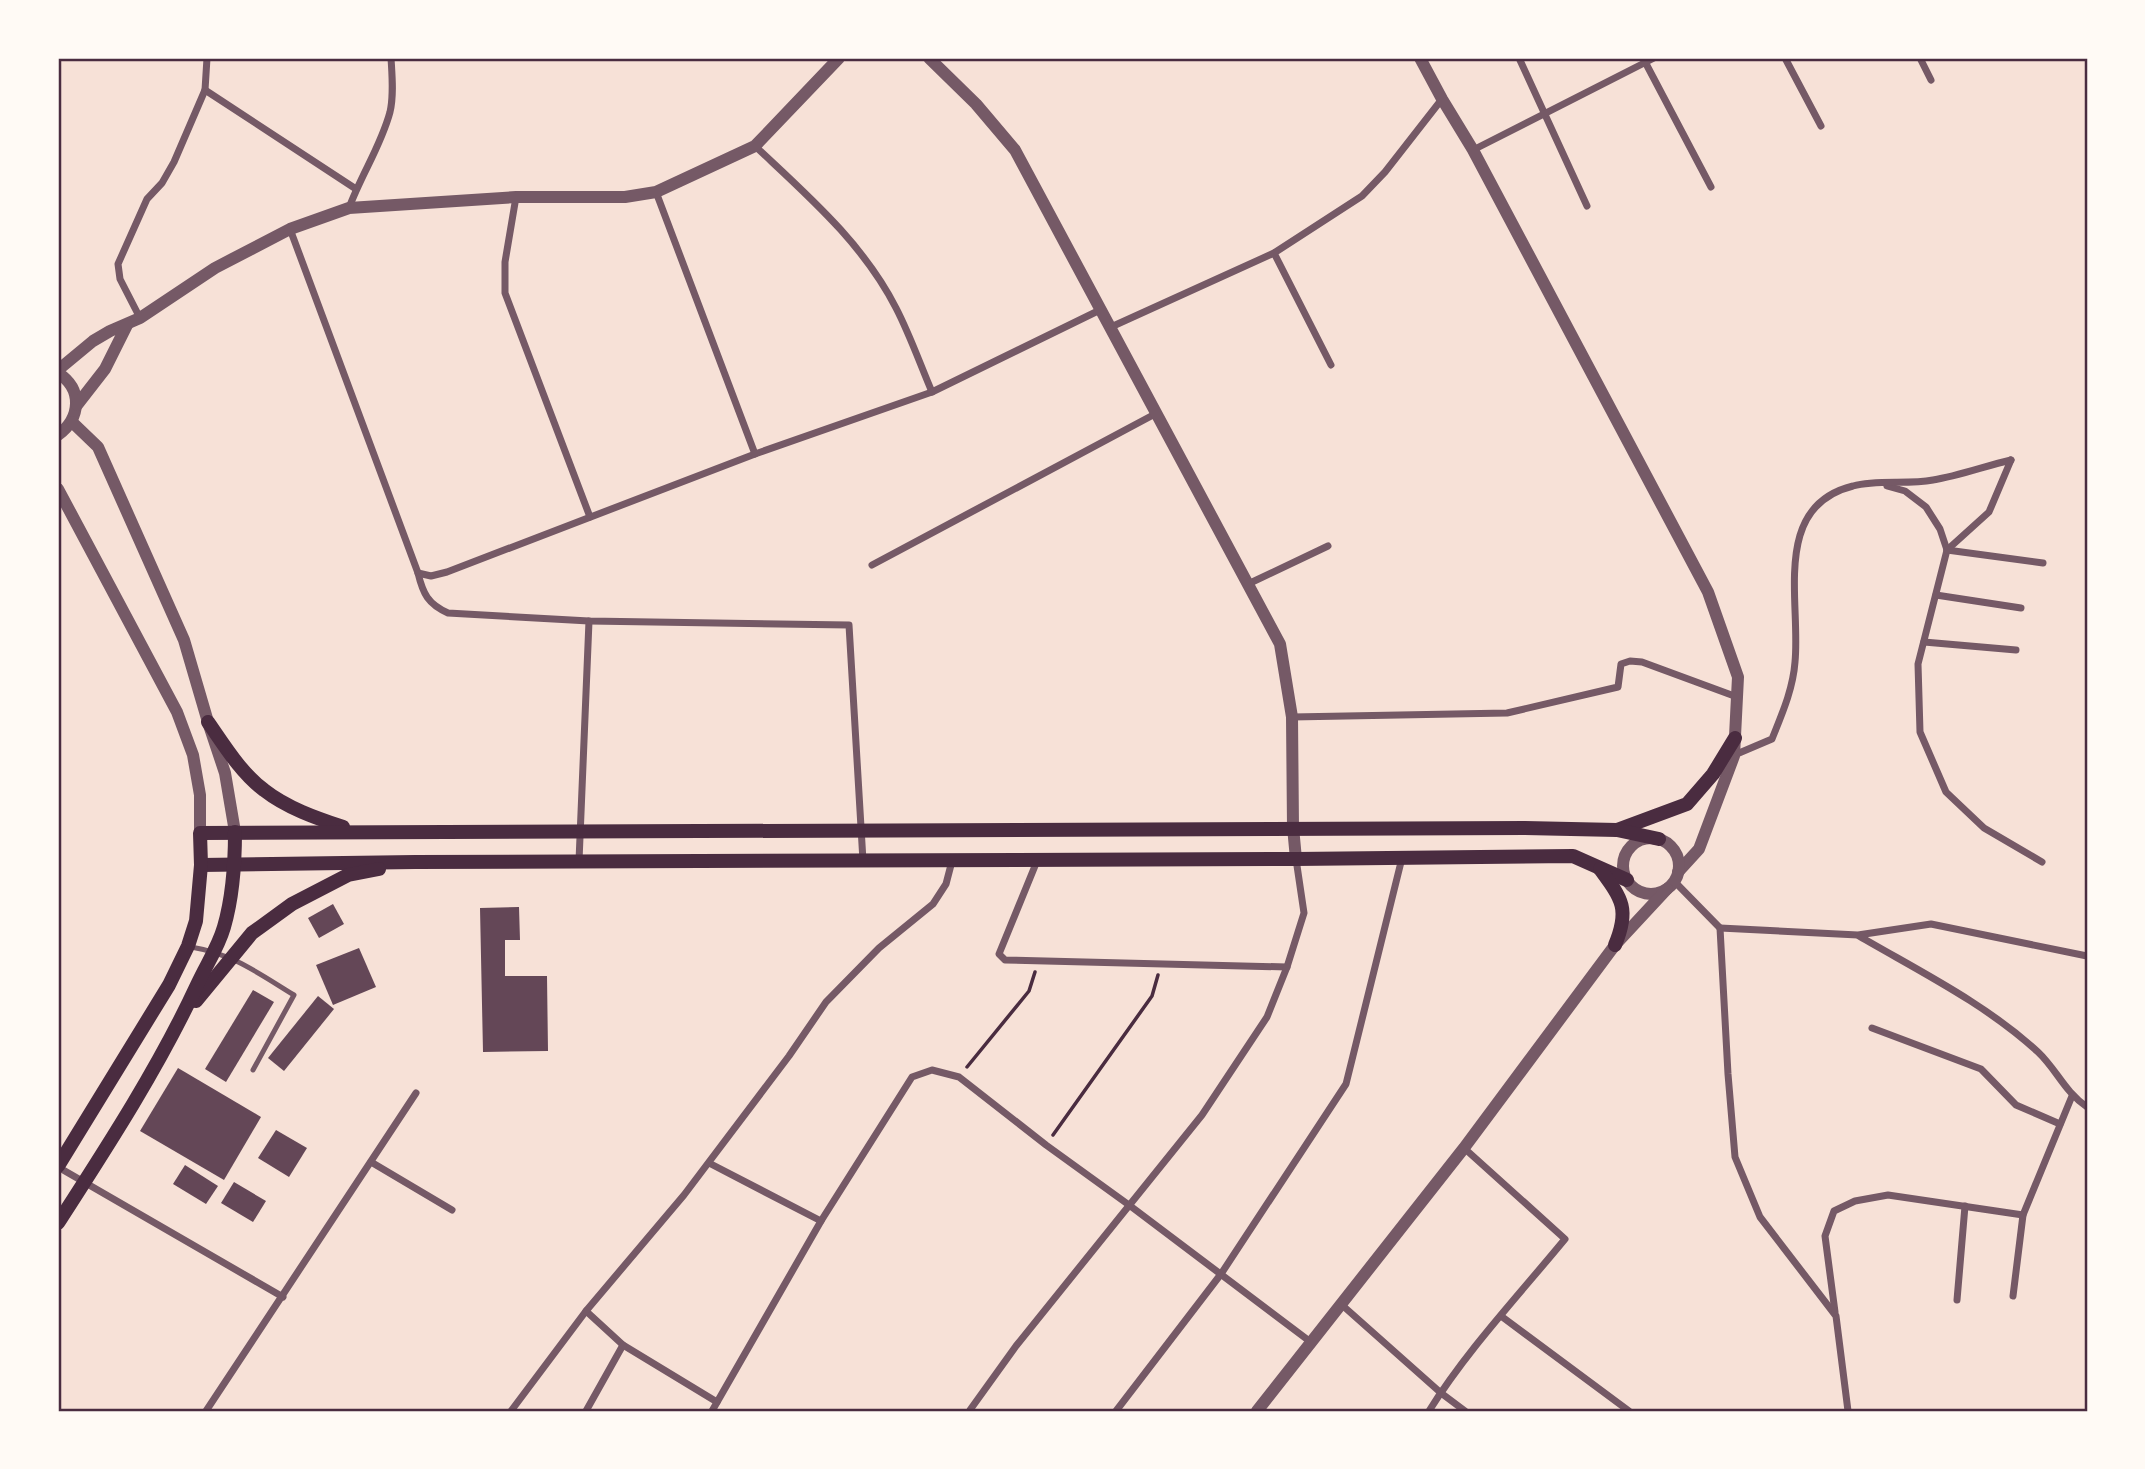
<svg xmlns="http://www.w3.org/2000/svg" width="2145" height="1469" viewBox="0 0 2145 1469" font-family="Figtree,sans-serif">
<style>
.building{fill:#644757}
.lines{fill:none;stroke-linecap:round;stroke-linejoin:round}
.path{stroke:#4a2c40;stroke-width:3.5}
.service{stroke:#755966;stroke-width:5}
.minor{stroke:#755966;stroke-width:7}
.tertiary{stroke:#755966;stroke-width:12}
.secondary{stroke:#4a2c40;stroke-width:14}
.neatline{fill:none;stroke:#4a2c40;stroke-width:2.5}
</style>
<rect width="100%" height="100%" fill="#f7e1d7"/>
<!-- building -->
<g class="building">
<polygon points="333,904 344,924 319,938 308,918"/>
<polygon points="519,907 520,940 505,940 505,976 547,976 548,1051 483,1052 480,908"/>
<polygon points="359,948 376,987 333,1005 316,965"/>
<polygon points="253,990 274,1002 226,1082 205,1069"/>
<polygon points="318,996 334,1009 284,1071 268,1058"/>
<polygon points="178,1068 261,1117 224,1180 140,1131"/>
<polygon points="276,1130 307,1148 289,1177 258,1158"/>
<polygon points="185,1165 218,1186 206,1204 173,1184"/>
<polygon points="234,1182 266,1201 253,1222 221,1203"/>
</g>
<g class="lines">
<!-- path -->
<g class="path">
<polyline points="967,1067 1029,991 1035,972"/>
<polyline points="1053,1135 1152,996 1158,975"/>
</g>
<!-- service -->
<path class="service" d="M 191,947 C 233,954 258,973 294,995 L 253,1070"/>
<!-- minor -->
<g class="minor">
<polyline points="1519,58 1587,206"/>
<polyline points="1643,58 1711,187"/>
<polyline points="1785,58 1821,126"/>
<polyline points="1920,58 1931,80"/>
<polyline points="205,90 356,189"/>
<path d="M 755,146 C 807,195 863,243 896,308 C 910,335 920,364 932,392"/>
<polyline points="1473,150 1654,58"/>
<polyline points="656,192 755,454"/>
<polyline points="516,197 505,262 505,293 590,517"/>
<path d="M 349,208 C 361,175 381,146 390,112 C 394,95 392,75 391,58"/>
<path d="M 290,229 L 418,573 C 423,594 428,604 448,613 L 589,621 L 849,625 L 863,861"/>
<polyline points="1274,253 1331,365"/>
<polyline points="140,318 120,279 118,264 147,199 162,183 174,162 205,90 207,58"/>
<polyline points="1111,327 1274,253 1362,196 1385,172 1442,99"/>
<polyline points="1887,486 1905,491 1926,507 1940,529 1947,550 1918,664 1920,732 1946,792 1984,828 2042,862"/>
<polyline points="1947,550 1989,512 2011,460"/>
<polyline points="1947,550 2043,563"/>
<polyline points="872,565 1155,414"/>
<polyline points="418,573 431,576 447,572 755,454 932,392 1102,309"/>
<polyline points="1248,584 1328,546"/>
<polyline points="1936,595 2021,608"/>
<polyline points="1924,642 2016,650"/>
<polyline points="1292,717 1507,713 1618,687 1621,664 1630,661 1642,662 1737,697"/>
<path d="M 1732,756 L 1772,739 C 1782,714 1793,689 1795,662 C 1801,602 1771,506 1853,486 C 1878,479 1907,485 1933,480 C 1959,476 1985,466 2011,460"/>
<polyline points="579,861 589,621"/>
<polyline points="1037,861 999,954 1005,960 1287,967"/>
<polyline points="1674,881 1720,928 1728,1074 1735,1157 1760,1217 1836,1316 1848,1411"/>
<polyline points="1720,928 1858,935 1931,924 2087,956"/>
<path d="M 1859,936 C 1919,971 1986,1004 2038,1052 C 2057,1070 2064,1091 2087,1107"/>
<polyline points="1872,1028 1981,1069 2016,1105 2060,1124"/>
<polyline points="371,1162 452,1210"/>
<polyline points="709,1163 821,1221"/>
<polyline points="58,1167 283,1297"/>
<polyline points="2013,1296 2023,1215 2072,1096"/>
<polyline points="1957,1300 1965,1206"/>
<polyline points="1342,1305 1441,1393 1465,1411"/>
<polyline points="586,1311 623,1345 717,1402"/>
<polyline points="1835,1312 1825,1236 1834,1211 1855,1201 1888,1195 2023,1215"/>
<polyline points="1501,1316 1629,1411"/>
<polyline points="206,1411 416,1093"/>
<polyline points="511,1411 586,1311 684,1195 789,1056 826,1002 879,948 933,904 946,884 952,861"/>
<polyline points="586,1411 623,1345"/>
<polyline points="712,1411 821,1221 912,1077 932,1070 959,1077 1046,1145 1129,1205 1312,1343"/>
<polyline points="972,1411 970,1410 1016,1346 1202,1115 1267,1017 1287,967 1304,913 1296,859"/>
<polyline points="1116,1411 1221,1274 1346,1084 1402,858"/>
<path d="M 1429,1411 C 1467,1350 1519,1295 1565,1239 L 1464,1148"/>
</g>
<!-- tertiary -->
<g class="tertiary">
<polyline points="929,58 976,104 1015,150 1280,644 1292,717 1293,827 1296,859"/>
<polyline points="1420,58 1442,99 1473,150 1708,592 1738,677 1734,756 1699,849 1678,872"/>
<polyline points="58,370 93,341 110,331 140,318 215,268 290,229 349,208 516,197 625,197 656,192 755,146 839,58"/>
<path d="M 58,373 C 83,389 81,418 58,435"/>
<polyline points="77,405 105,369 127,325"/>
<polyline points="72,422 98,447 184,640 208,722 225,773 235,832"/>
<polyline points="58,489 177,712 193,755 200,795 200,833"/>
<circle cx="1651" cy="866" r="28"/>
<polyline points="1257,1411 1464,1148 1615,945 1667,889"/>
</g>
<!-- secondary -->
<g class="secondary">
<path d="M 208,722 C 224,745 241,773 264,790 C 287,808 316,818 343,827"/>
<polyline points="1617,830 1687,804 1713,774 1735,738"/>
<polyline points="201,865 415,862 1296,859 1573,856 1627,880"/>
<path d="M 1600,869 C 1622,899 1630,909 1615,945"/>
<polyline points="196,1001 252,933 292,904 348,875 379,869"/>
<polyline points="58,1166 169,985 188,946 196,921 201,865 200,833 1525,828 1617,830 1659,839"/>
<path d="M 58,1223 C 107,1147 159,1067 197,985 C 206,965 218,948 224,927 C 233,896 235,864 235,832"/>
</g>
</g>
<!-- border -->
<rect width="2145" height="1469" fill="none" stroke="#fffaf5" stroke-width="119"/>
<rect x="60" y="60" width="2026" height="1350" class="neatline"/>
</svg>
